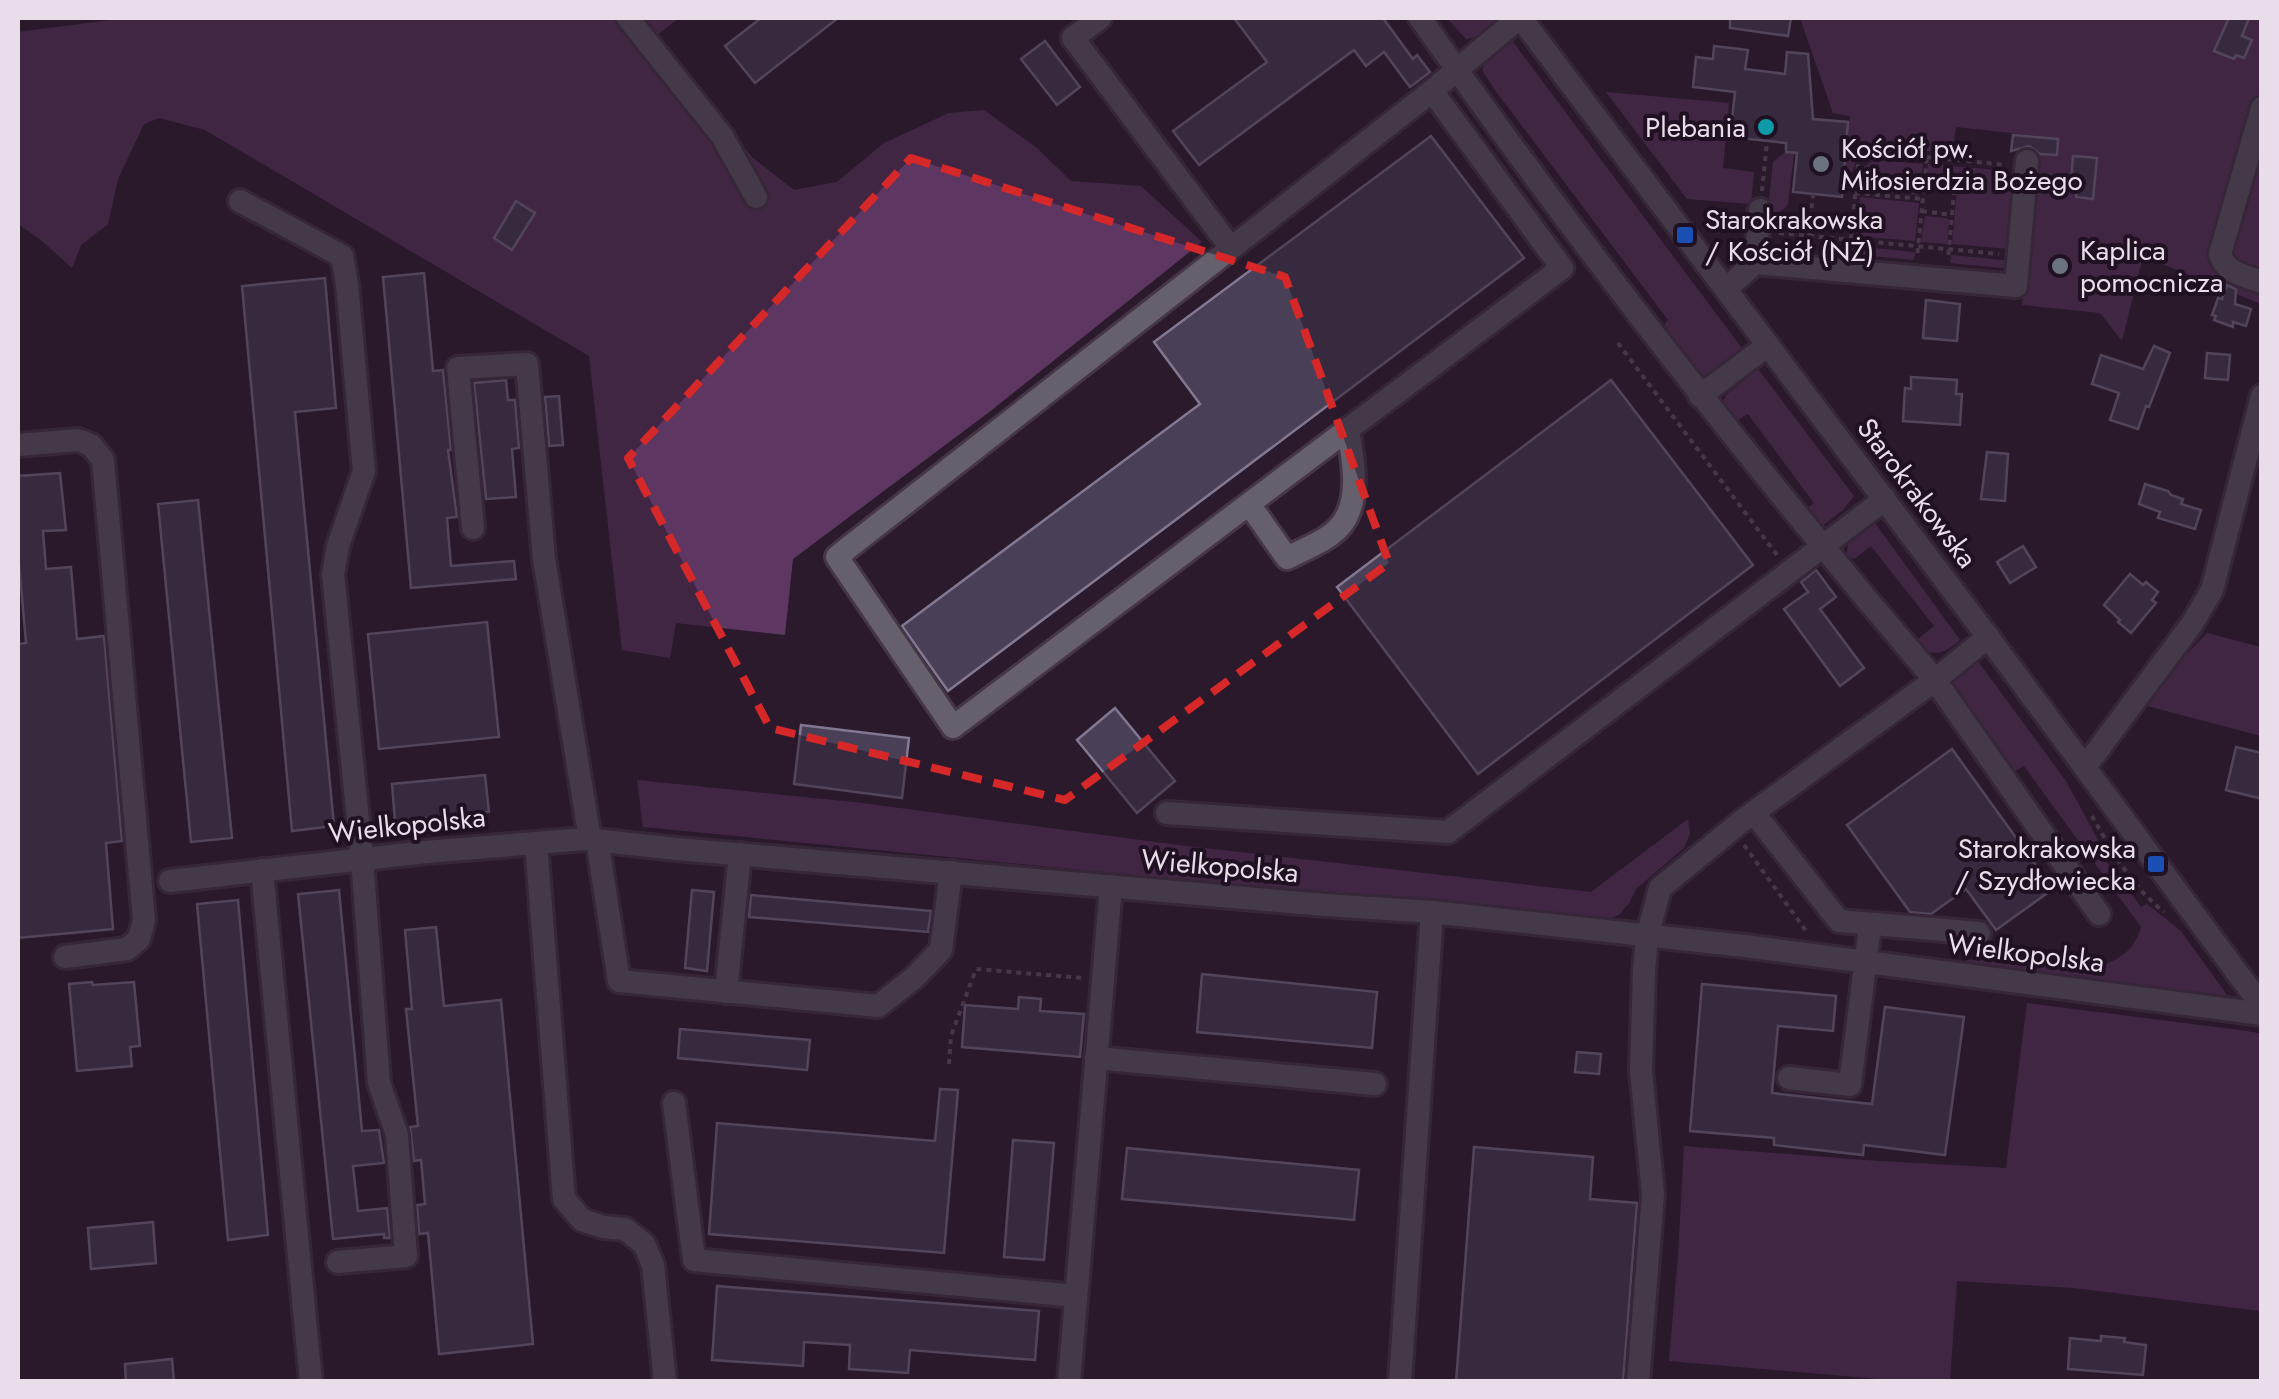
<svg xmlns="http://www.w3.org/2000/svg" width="2279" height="1399" viewBox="0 0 2279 1399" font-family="Jost,sans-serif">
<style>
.green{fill:#5e3662}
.building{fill:#493f56;stroke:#837892;stroke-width:2.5}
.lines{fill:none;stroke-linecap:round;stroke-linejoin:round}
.minor-casing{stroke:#453546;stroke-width:28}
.path{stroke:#685a6a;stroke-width:4;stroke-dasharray:5 5;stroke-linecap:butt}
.minor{stroke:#65606b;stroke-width:22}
.marked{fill:none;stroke:#d62828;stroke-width:8;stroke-dasharray:20 12;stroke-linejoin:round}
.culture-dot{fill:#0f9aa8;stroke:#201122;stroke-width:4}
.worship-dot{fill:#6b7280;stroke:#201122;stroke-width:4}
.transit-dot{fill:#1a4fb4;stroke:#201122;stroke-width:4}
.labels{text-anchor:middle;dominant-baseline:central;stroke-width:8;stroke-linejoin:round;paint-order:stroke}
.poi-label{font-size:28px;fill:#e8dde9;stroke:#201122;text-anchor:start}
.street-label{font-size:28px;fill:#e8dde9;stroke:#201122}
</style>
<rect width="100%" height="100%" fill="#2a1a2c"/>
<!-- green -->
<g class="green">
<polygon points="126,18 679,18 652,39 753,158 794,190 837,182 884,143 949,113 984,110 1037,148 1071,181 1141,186 1202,242 988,413 793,559 785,635 676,623 670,658 622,650 589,356 205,130 159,118 144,124 118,179 108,224 81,245 72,268 41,240 18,224 18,32"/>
<polygon points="1450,18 1494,18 1498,22 1480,36 1466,39 1448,19"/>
<polygon points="1800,18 2261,18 2261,304 2143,256 2122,341 2100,313 2022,305 2038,136 1956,127 1952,154 1869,144 1860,149 1852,172 1845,171 1847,158 1844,158 1850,116 1833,113"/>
<path d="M 1513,42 L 1741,347 C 1735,364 1716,376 1699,376 L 1664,333 L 1665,324 L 1668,320 L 1495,90 L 1482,70 L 1488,59 Z"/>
<polygon points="1606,92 1729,103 1723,168 1754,172 1751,204 1687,199"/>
<polygon points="1784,153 1794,154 1788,203 1785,208 1767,219 1773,162"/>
<polygon points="1874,160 1923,164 1919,195 1860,190 1864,167"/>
<polygon points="1928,164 2008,171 2015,180 2010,249 1952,244 1957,189 1954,184 1927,181"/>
<polygon points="1860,197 1919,203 1915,241 1856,236"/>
<polygon points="1925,216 1946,218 1949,220 1947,244 1921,242"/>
<polygon points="1852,246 1915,252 1914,260 1852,254"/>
<polygon points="1951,255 2014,261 2013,269 1950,263"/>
<polygon points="1758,369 1854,496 1843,510 1821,527 1805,510 1814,503 1748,414 1735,422 1721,407 1726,395"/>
<path d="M 1872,519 L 1960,640 C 1943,656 1931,657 1913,643 L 1934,626 L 1871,546 L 1854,559 L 1847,555 L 1848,543 L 1865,530 L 1865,521 Z"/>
<polygon points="2207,633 2261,647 2261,736 2140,704"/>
<path d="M 1977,660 L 2066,781 L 2099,842 L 2095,847 L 2141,907 L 2147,904 L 2181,931 L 2227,995 L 2221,1000 L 1961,965 L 1967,960 L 1989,959 L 2007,949 C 2016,954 2020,952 2030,953 C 2040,954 2051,961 2061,964 C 2094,972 2131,964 2141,927 L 2024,766 L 2010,774 L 1950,687 C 1952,673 1967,667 1977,660 Z"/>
<polygon points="637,780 862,803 1178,845 1591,892 1688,819 1690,834 1684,848 1636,889 1629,903 1619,915 1602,921 643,827"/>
<polygon points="2027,1003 2247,1031 2258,1033 2261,1036 2261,1311 2074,1288 1957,1281 1950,1381 1903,1381 1669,1361 1678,1256 1684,1146 1879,1161 2006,1168"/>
</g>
<!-- building -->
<g class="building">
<polygon points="761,18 838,18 755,83 725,46"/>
<polygon points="1234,18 1383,18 1413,59 1417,55 1430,72 1410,87 1384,52 1366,66 1354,50 1199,165 1173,131 1267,62"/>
<polygon points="1730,18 1791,18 1788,36 1730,28"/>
<polygon points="2229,18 2249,18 2242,36 2252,40 2244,58 2236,55 2234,59 2214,51"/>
<polygon points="1045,41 1080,87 1057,105 1021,59"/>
<polygon points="1714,46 1748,50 1745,69 1785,74 1787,52 1808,54 1813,119 1848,122 1842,197 1793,192 1797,153 1786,152 1786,143 1730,137 1735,92 1693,87 1696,57 1713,59"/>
<polygon points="2013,135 2058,139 2057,155 2040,154 2029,146 2011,151"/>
<polygon points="1431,136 1524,258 948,691 902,626 1200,404 1154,342"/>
<polygon points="2073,156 2097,158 2093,199 2076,197 2077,184 2071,183"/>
<polygon points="516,201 535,213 512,250 494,238"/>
<polygon points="424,273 433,371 443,370 451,450 448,450 457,517 447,518 451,566 514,561 516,579 411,588 383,277"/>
<polygon points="325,278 336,408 295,412 334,826 292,831 242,286"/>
<polygon points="2227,285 2236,289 2235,304 2251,309 2246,326 2233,322 2233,327 2214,320 2216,316 2212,315 2218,298 2222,299"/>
<polygon points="1926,300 1960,304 1957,341 1923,338"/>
<polygon points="2154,346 2170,353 2149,407 2146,406 2138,429 2110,420 2119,393 2092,384 2101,355 2143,369"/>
<polygon points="2207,353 2230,355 2228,380 2205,378"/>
<polygon points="1911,377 1957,380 1956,394 1962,394 1960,425 1903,421 1905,388 1911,389"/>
<polygon points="506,380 508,400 515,400 519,448 512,449 516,497 486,499 474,383"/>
<polygon points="1611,380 1753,565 1478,774 1337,587"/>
<polygon points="559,396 563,445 549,446 545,397"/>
<polygon points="1987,452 2008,454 2005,501 1981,499"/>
<polygon points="60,473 66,530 43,531 46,569 71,567 77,639 104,636 122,841 106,843 113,929 18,938 18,644 26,643 18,552 18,476"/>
<polygon points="2145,484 2168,491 2171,495 2183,499 2181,504 2201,510 2195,529 2158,518 2160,512 2139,504"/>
<polygon points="198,500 232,838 191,842 158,504"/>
<polygon points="2023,546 2036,567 2010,583 1997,562"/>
<polygon points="1816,570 1836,597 1820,609 1864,668 1840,686 1784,609 1808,592 1801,582"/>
<polygon points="2130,574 2143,585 2146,582 2158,592 2152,600 2156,603 2131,633 2118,622 2120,620 2104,605"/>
<polygon points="487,622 499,737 379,749 368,634"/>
<polygon points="1115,708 1175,781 1137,813 1077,740"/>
<polygon points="801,725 909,738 902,798 794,784"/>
<polygon points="2236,747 2262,753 2262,799 2226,790"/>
<polygon points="1952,749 2053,889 1996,930 1966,889 1931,914 1910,912 1847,825"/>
<polygon points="485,775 489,812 395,821 392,784"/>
<polygon points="339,890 362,1131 379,1130 384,1163 353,1166 358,1211 387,1208 390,1238 384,1238 384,1234 333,1239 298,894"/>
<polygon points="692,890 714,892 707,971 685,968"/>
<polygon points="751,895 931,911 928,932 749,917"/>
<polygon points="238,900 268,1235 228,1240 197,904"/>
<polygon points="436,927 444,1006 501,1000 533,1344 439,1354 428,1233 419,1234 417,1205 425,1204 421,1160 414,1161 410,1127 418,1126 406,1009 412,1009 405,930"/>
<polygon points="1202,974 1377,992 1372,1048 1197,1032"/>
<polygon points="92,982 93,985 134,982 140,1046 130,1047 132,1066 77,1071 69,984"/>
<polygon points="1702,984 1836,996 1833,1031 1778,1026 1772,1093 1872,1104 1885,1007 1964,1017 1945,1155 1864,1145 1863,1155 1774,1145 1774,1138 1690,1131"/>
<polygon points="1019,997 1041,999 1040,1011 1084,1014 1080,1057 962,1047 965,1005 1018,1009"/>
<polygon points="680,1029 810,1040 807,1070 678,1058"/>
<polygon points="1577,1052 1601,1054 1599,1074 1575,1072"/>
<polygon points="940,1089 958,1090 944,1253 709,1234 717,1123 935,1141"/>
<polygon points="1013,1140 1054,1143 1044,1260 1004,1257"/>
<polygon points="1474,1147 1593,1157 1590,1199 1637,1203 1623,1382 1456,1382"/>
<polygon points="1127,1148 1359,1170 1354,1220 1122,1199"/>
<polygon points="153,1222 156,1263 91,1269 88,1228"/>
<polygon points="717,1286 1039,1311 1035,1360 910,1350 908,1373 849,1369 850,1345 804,1342 803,1366 712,1360"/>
<polygon points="2101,1336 2125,1338 2124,1342 2146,1345 2143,1375 2068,1369 2070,1338 2101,1341"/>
<polygon points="172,1359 174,1382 126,1382 125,1364"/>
</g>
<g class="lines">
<!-- minor casing -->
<g class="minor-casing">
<g id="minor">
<polyline points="628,18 722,136 756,197"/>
<polyline points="1100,18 1073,38 1231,248"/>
<path d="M 1420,18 C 1581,246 1753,467 1935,680 L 1988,637"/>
<polyline points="1521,18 1988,637 2262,1006"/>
<polyline points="1432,91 1562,268 953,727 837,557 848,548 1432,91 1440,84 1519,18"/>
<path d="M 2262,108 L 2220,254 C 2225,273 2245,276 2262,282"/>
<polyline points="240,201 342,256 347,284 364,471 338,546 333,574 362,859 379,1083 397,1135 406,1256 338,1262"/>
<polyline points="1755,263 1760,210"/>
<polyline points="1726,289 1755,263 2016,286 2027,161"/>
<polyline points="1700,396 1768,345"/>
<polyline points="18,445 78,440 91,445 103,460 144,920 139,939 127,949 65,957"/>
<path d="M 1249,504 L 1287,558 C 1304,549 1330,540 1342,524 C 1361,499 1353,458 1348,430"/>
<polyline points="473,528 458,368 527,364 544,559 590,839"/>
<polyline points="2085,767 2192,624 2212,590 2262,396"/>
<polyline points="1167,813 1448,832 1885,499"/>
<polyline points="1754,813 1839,921 1979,933"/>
<polyline points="597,840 619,981 878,1006 914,978 941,950 951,872"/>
<polyline points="536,843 564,1199 582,1220 603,1227 625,1229 644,1244 653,1265 665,1382"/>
<polyline points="262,870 311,1382"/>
<polyline points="170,881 426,852 585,839 677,849 1326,905 1432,912 1745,946 2262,1014"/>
<polyline points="726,992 740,854"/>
<polyline points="1096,1058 1375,1084"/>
<polyline points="1789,1078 1850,1085 1870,926"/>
<polyline points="674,1103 694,1260 1076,1296"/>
<polyline points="1069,1382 1111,886"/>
<polyline points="1400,1382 1432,912"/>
<polyline points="1638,1382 1653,1194 1641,1070 1644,971 1647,937 1660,888 1742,821 1935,680 2099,914"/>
</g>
</g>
<!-- path -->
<g class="path">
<polyline points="1927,157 2007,165"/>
<polyline points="2046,175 2071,177"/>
<polyline points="1925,184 1951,187 1954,192 1948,260"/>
<polyline points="1762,191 1767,141"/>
<polyline points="1855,193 1923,199"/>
<polyline points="1922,211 1952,215"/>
<polyline points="1779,233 1999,254"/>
<polyline points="1808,248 1813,194"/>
<path d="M 1850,249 L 1858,164 C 1876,143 1902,154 1927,157 L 1917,258"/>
<polyline points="1618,343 1777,555"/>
<path d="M 2092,816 C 2111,850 2133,888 2164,912"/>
<polyline points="1744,845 1806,931"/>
<polyline points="949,1064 951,1036 976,969 1083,978"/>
</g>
<!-- minor -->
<use href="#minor" class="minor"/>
</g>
<!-- marked area -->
<path d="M0 0H2279V1399H0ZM 911,158 L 1285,277 L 1389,563 L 1065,800 L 770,728 L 628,458 Z" fill="#2a1a2c" fill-opacity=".55" fill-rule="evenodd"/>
<path class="marked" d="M 911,158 L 1285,277 L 1389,563 L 1065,800 L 770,728 L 628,458 Z"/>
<!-- markers -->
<circle class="culture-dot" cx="1766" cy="127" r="10"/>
<g class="worship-dot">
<circle cx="1821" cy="164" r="10"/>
<circle cx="2060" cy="266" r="10"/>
</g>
<g class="transit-dot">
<rect x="1675" y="225" width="20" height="20" rx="5"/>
<rect x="2146" y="854" width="20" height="20" rx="5"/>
</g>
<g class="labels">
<!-- poi labels -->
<g class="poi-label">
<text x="1746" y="127" text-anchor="end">Plebania</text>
<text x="1841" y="148">Kościół pw.<tspan x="1841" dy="32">Miłosierdzia Bożego</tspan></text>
<text x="1705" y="219">Starokrakowska<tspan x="1705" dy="32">/ Kościół (NŻ)</tspan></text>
<text x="2080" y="250">Kaplica<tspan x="2080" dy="32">pomocnicza</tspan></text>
<text x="2136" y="848" text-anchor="end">Starokrakowska<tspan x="2136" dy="32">/ Szydłowiecka</tspan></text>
</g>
<!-- street labels -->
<g class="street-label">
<text transform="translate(1917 493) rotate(53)">Starokrakowska</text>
<text transform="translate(407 825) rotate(-6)">Wielkopolska</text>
<text transform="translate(1220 866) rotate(5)">Wielkopolska</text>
<text transform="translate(2026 953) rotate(7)">Wielkopolska</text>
</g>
</g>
<!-- border -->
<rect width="2279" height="1399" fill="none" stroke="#e8dde9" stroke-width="40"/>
</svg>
